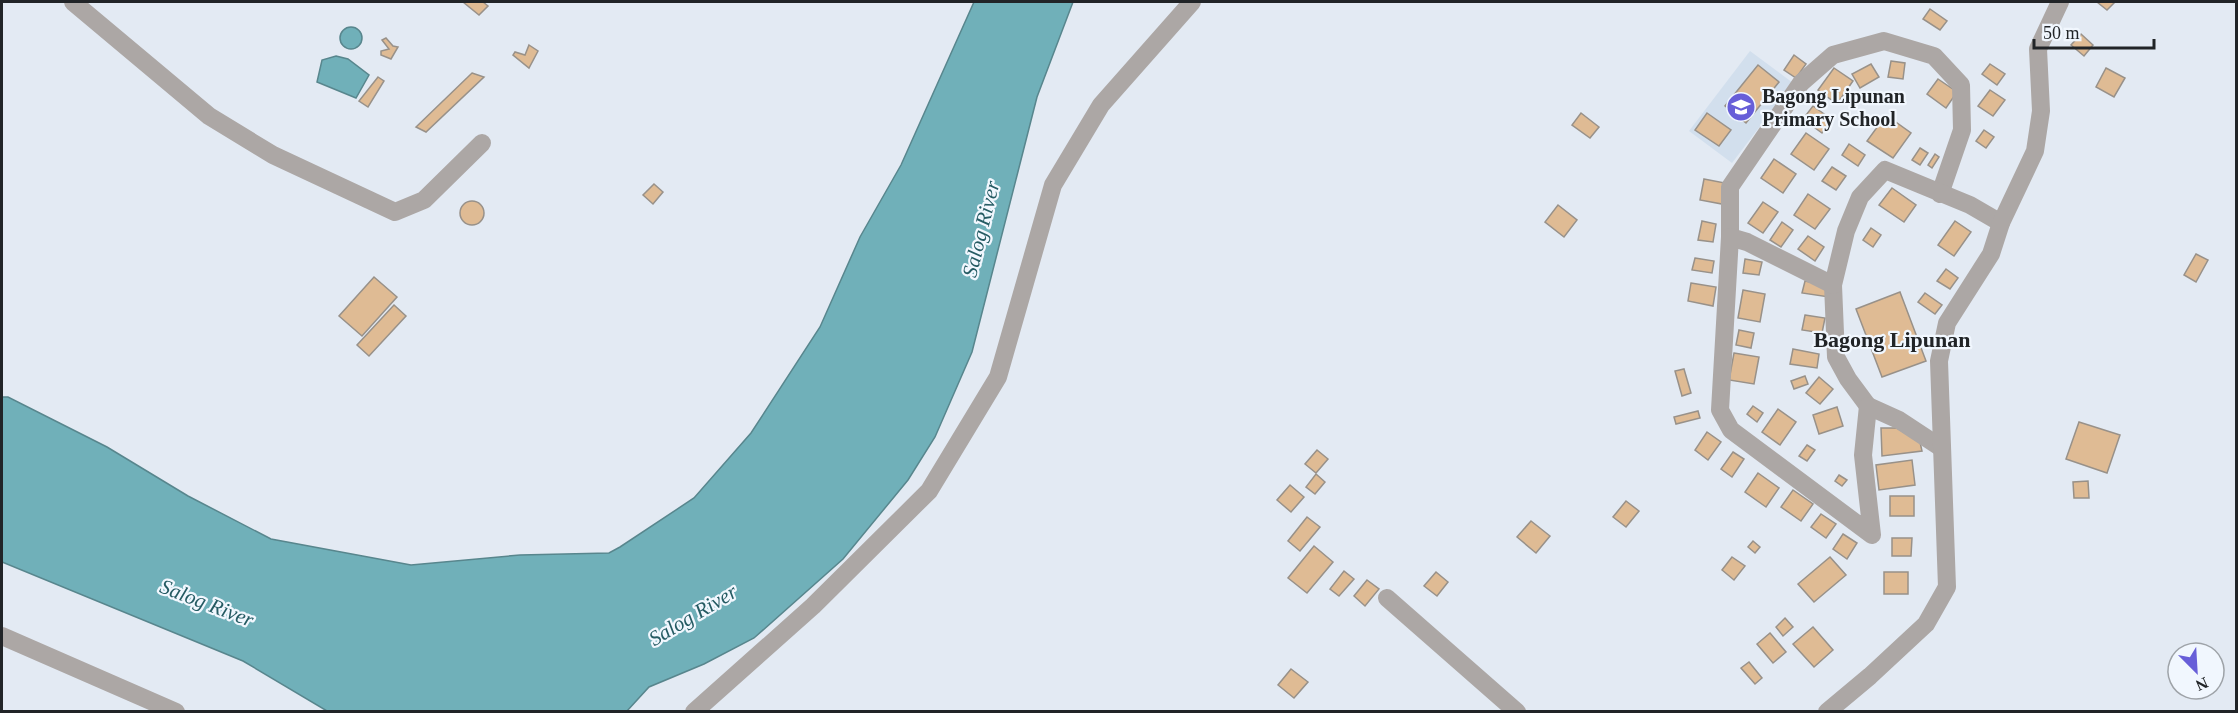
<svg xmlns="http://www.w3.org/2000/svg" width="2238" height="713" viewBox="0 0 2238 713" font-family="Georgia,serif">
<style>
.built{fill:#d2dfed}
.water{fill:#70b0b9;stroke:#58868d;stroke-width:1.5}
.building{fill:#dfbb94;stroke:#989189;stroke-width:1.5}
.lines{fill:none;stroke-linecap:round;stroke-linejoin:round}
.minor{stroke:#aca7a5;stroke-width:18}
.labels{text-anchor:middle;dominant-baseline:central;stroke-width:4.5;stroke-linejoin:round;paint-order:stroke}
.poi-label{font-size:20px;font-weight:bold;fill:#212427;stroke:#f1f7fe;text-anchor:start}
.water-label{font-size:21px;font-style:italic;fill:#255b63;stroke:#f1f7fe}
.quarter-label{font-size:22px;font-weight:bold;fill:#212427;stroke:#f1f7fe}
</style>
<rect width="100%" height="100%" fill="#e3eaf3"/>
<!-- built -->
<polygon class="built" points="1750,51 1793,83 1732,163 1689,131"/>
<!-- water -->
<g class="water">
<polygon points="974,2 1073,2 1037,97 972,352 935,437 908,480 843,559 754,638 704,664 649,687 627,711 327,711 243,661 2,562 2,397 8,397 107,447 188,496 271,539 411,565 520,555 609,553 620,547 694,498 751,433 820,327 860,237 901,165"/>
<circle cx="351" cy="38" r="11"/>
<polygon points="336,56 348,59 369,75 356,98 317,82 322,60"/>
</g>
<!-- building -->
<g class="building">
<polygon points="463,2 483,2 488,6 479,15"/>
<polygon points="2097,2 2115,2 2107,10"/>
<polygon points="1930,9 1947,21 1940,30 1923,19"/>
<polygon points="2081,34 2093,45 2084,56 2071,45"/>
<polygon points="386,38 393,46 398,47 391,59 381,55 381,51 389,49 382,40"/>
<polygon points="529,45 538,51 529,68 513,55 515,52 525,55"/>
<polygon points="1794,55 1806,64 1796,78 1784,70"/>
<polygon points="1891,61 1905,63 1903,79 1888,77"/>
<polygon points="1871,64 1879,77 1860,88 1852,74"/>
<polygon points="1990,64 2005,74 1997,85 1982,74"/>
<polygon points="1758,65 1779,82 1746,123 1725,106"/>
<polygon points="1834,68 1853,81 1837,104 1818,90"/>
<polygon points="2106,68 2125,78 2114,97 2096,87"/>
<polygon points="472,73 484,77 426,132 416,127"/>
<polygon points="378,77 384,81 368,107 359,101"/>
<polygon points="1938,79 1957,92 1946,108 1927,94"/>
<polygon points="1990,90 2005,100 1993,116 1978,106"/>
<polygon points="1813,106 1831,119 1822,133 1803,119"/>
<polygon points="1581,113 1599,127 1590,138 1572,125"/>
<polygon points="1707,113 1731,130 1719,146 1695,130"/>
<polygon points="1886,115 1911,133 1893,158 1867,141"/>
<polygon points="1984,130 1994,137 1986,148 1976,141"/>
<polygon points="1806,133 1829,149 1814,170 1791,154"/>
<polygon points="1849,144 1865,155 1858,166 1842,155"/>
<polygon points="1920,148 1928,153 1920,165 1912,160"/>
<polygon points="1935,154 1939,157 1932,168 1928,165"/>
<polygon points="1774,159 1796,174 1783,193 1761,178"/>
<polygon points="1832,167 1846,176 1836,190 1822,181"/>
<polygon points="1704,179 1725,183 1722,204 1700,200"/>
<polygon points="654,184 663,192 653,204 643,195"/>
<polygon points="1892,188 1916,205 1904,222 1879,205"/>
<polygon points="1808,194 1830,209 1815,229 1794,215"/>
<circle cx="472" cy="213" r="12"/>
<polygon points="1763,202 1778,212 1763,233 1748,223"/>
<polygon points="1558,205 1577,220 1564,237 1545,222"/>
<polygon points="1702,221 1716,224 1713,242 1698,240"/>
<polygon points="1955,221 1971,232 1954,256 1938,245"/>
<polygon points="1782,222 1793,230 1781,247 1770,240"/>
<polygon points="1871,228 1881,235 1873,247 1863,240"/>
<polygon points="1808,236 1824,247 1815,261 1798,249"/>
<polygon points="2196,254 2208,260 2196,282 2184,275"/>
<polygon points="1695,258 1714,261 1712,273 1692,270"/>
<polygon points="1745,259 1762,262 1759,275 1743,273"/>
<polygon points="1946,269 1958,278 1950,289 1937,281"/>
<polygon points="374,277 397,297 362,336 339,316"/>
<polygon points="1805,281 1831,286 1829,297 1802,293"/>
<polygon points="1691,283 1716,287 1713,306 1688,301"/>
<polygon points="1743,290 1765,294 1760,322 1738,318"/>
<polygon points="1900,292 1926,361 1882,377 1856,309"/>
<polygon points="1925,293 1942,305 1935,314 1918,302"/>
<polygon points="394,305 406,316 369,356 357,345"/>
<polygon points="1805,315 1825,318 1822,333 1802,330"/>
<polygon points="1739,330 1754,333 1751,348 1736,345"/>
<polygon points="1793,349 1819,354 1817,368 1790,364"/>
<polygon points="1734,353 1759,357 1754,384 1729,380"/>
<polygon points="1684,369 1691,393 1682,396 1675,371"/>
<polygon points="1805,376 1808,384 1794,389 1791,381"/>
<polygon points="1819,377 1833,389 1820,404 1806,393"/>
<polygon points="1753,406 1763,413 1757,422 1747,414"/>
<polygon points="1837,407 1843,426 1819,434 1813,415"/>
<polygon points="1778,409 1796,422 1780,445 1762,432"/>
<polygon points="1698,411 1700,418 1676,424 1674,417"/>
<polygon points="2079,422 2120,435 2107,473 2066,459"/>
<polygon points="1881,428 1897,428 1920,442 1922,451 1882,456"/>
<polygon points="1707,432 1721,442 1708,460 1695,450"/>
<polygon points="1807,445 1815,450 1807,461 1799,456"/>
<polygon points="1317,450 1328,459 1316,473 1305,464"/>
<polygon points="1733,452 1744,459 1732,477 1721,469"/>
<polygon points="1912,460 1915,485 1879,490 1876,465"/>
<polygon points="1758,473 1779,488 1766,507 1745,492"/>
<polygon points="1316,474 1325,482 1315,494 1306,487"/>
<polygon points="1839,475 1847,480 1842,486 1835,481"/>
<polygon points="2088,481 2089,498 2074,498 2073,482"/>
<polygon points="1290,485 1304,497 1291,512 1277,500"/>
<polygon points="1793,490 1813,504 1801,521 1781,507"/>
<rect x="1890" y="496" width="24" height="20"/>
<polygon points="1626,501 1639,511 1626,527 1613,517"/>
<polygon points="1821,514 1836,524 1826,538 1811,527"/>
<polygon points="1307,517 1320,527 1300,551 1288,541"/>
<polygon points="1531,521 1550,536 1536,553 1517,537"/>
<polygon points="1843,534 1857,543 1847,559 1833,549"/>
<polygon points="1892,538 1912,538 1911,556 1892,556"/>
<polygon points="1753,541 1760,547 1755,553 1748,547"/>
<polygon points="1314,546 1333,562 1307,593 1288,578"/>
<polygon points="1732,557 1745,566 1734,580 1722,570"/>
<polygon points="1830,557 1846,575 1814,602 1798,584"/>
<polygon points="1344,571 1354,579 1339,596 1330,589"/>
<polygon points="1436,572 1448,582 1437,596 1424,586"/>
<rect x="1884" y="572" width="24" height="22"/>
<polygon points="1367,580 1379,589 1365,606 1354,596"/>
<polygon points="1785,618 1793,627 1783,636 1776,627"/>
<polygon points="1813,627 1833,650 1814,667 1793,644"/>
<polygon points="1770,633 1786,652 1773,663 1757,644"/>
<polygon points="1749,662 1762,678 1755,684 1741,668"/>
<polygon points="1291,669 1308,682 1294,698 1278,685"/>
</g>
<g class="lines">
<!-- minor -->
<g class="minor">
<polyline points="73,2 209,116 273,155 395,212 424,200 482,143"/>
<polyline points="1730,237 1730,187 1801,83 1833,55 1884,41 1934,56 1961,85 1962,130 1940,194"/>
<polyline points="1833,285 1836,357 1848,379 1868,406"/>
<polyline points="1940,447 1899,420 1868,406 1863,455 1872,535 1731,430 1720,410 1730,237 1747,242 1833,285 1846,231 1860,197 1885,170 1970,205 2001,223"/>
<polyline points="1387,598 1517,712"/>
<polyline points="2,636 176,712"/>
<polyline points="694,712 813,606 929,491 998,377 1053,185 1101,105 1192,2"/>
<polyline points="1827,712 1870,676 1926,624 1947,587 1939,361 1947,323 1991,254 2001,223 2035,151 2041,111 2038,49 2060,2"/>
</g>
</g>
<!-- icons -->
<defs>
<g id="school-disc" transform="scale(1.5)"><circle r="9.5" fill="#675ed8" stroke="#f1f7fe"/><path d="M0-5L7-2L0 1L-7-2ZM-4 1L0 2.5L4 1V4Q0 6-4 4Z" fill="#fff"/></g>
</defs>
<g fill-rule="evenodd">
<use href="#school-disc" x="1741" y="107"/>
</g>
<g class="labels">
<!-- poi labels -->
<g class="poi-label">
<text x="1762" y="96">Bagong Lipunan<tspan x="1762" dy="23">Primary School</tspan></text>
</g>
<!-- water labels -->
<g class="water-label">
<text transform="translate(981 229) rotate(-76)">Salog River</text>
<text transform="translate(207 603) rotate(21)">Salog River</text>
<text transform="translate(693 615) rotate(-31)">Salog River</text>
</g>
<!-- quarter labels -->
<g class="quarter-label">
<text x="1892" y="339">Bagong Lipunan</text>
</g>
</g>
<!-- border -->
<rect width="2238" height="713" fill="none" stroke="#212427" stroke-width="6"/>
<!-- north arrow -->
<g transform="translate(2196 671) rotate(156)"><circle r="28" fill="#f1f7fe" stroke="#9ea3a8" stroke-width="1.5"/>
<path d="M0-4.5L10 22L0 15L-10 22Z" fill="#675ed8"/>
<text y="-9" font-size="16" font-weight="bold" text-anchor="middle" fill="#212427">N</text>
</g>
<!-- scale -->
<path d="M2034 39v9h120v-9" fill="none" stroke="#212427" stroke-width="3"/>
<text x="2043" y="39" font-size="18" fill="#212427" stroke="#f1f7fe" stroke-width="4.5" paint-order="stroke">50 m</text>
</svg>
